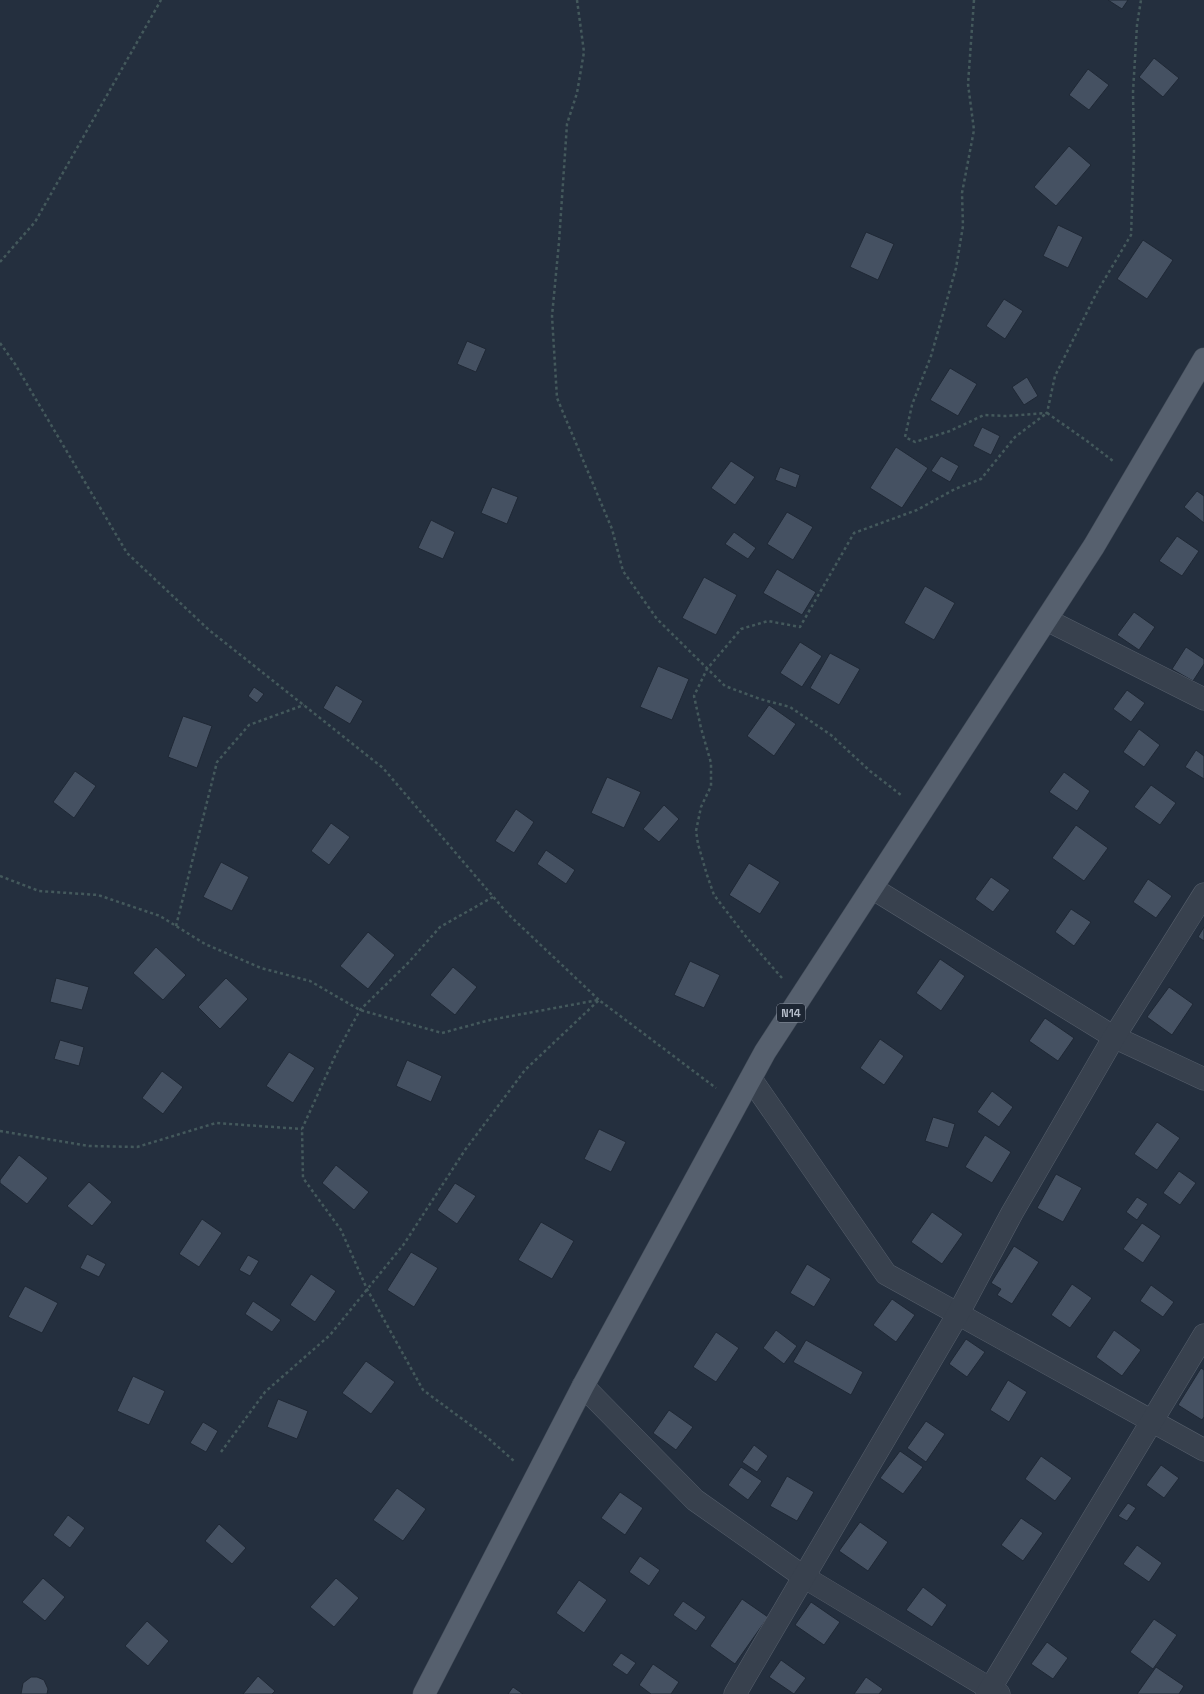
<svg xmlns="http://www.w3.org/2000/svg" width="1204" height="1694" viewBox="0 0 1204 1694" font-family="'Space Grotesk',sans-serif">
<style>
.building{fill:#455162;stroke:#1f2835}
.lines{fill:none;stroke-linecap:round;stroke-linejoin:round}
.minor-casing{stroke:#565f6c;stroke-width:23}
.primary-casing{stroke:#414a57;stroke-width:23}
.path{stroke:#44595c;stroke-width:2.5;stroke-dasharray:3 3;stroke-linecap:butt}
.minor{stroke:#38414e;stroke-width:22}
.primary{stroke:#56606e;stroke-width:22}
.labels{text-anchor:middle;dominant-baseline:central;stroke-width:4;stroke-linejoin:round;paint-order:stroke}
.shield{fill:#1d2633;stroke:#878f9c;stroke-width:1}
.shield-label{font-size:11px;font-weight:bold;fill:#b4bcc9}
</style>
<rect width="100%" height="100%" fill="#242f3e"/>
<!-- building -->
<g class="building">
<polygon points="1108,0 1128,0 1122,9"/>
<polygon points="1154,58 1179,78 1163,97 1139,77"/>
<polygon points="1088,69 1109,85 1089,110 1069,95"/>
<polygon points="1069,146 1091,165 1056,206 1034,187"/>
<polygon points="1058,225 1083,237 1068,268 1043,256"/>
<polygon points="866,232 894,244 878,280 850,267"/>
<polygon points="1143,240 1173,260 1147,299 1117,279"/>
<polygon points="1004,299 1023,311 1005,339 986,326"/>
<polygon points="467,341 486,349 476,372 457,364"/>
<polygon points="950,368 977,384 958,416 930,400"/>
<polygon points="1027,377 1038,396 1024,405 1012,387"/>
<polygon points="982,427 1000,436 991,455 973,446"/>
<polygon points="896,447 928,468 902,508 870,488"/>
<polygon points="941,456 959,466 950,482 931,471"/>
<polygon points="731,461 755,477 735,505 711,488"/>
<polygon points="780,467 800,475 796,488 775,480"/>
<polygon points="492,487 518,497 507,524 481,513"/>
<polygon points="1197,491 1204,496 1204,523 1184,507"/>
<polygon points="787,512 813,527 793,560 767,544"/>
<polygon points="431,520 455,532 443,559 418,548"/>
<polygon points="734,532 756,548 748,559 725,544"/>
<polygon points="1177,536 1199,551 1182,576 1159,561"/>
<polygon points="777,569 816,592 802,615 763,593"/>
<polygon points="704,577 737,595 716,635 682,618"/>
<polygon points="925,586 955,603 934,640 904,623"/>
<polygon points="1134,612 1155,627 1139,650 1117,635"/>
<polygon points="800,642 822,656 802,687 780,673"/>
<polygon points="1186,647 1204,659 1204,664 1193,681 1172,669"/>
<polygon points="830,653 860,669 839,705 810,688"/>
<polygon points="658,666 689,679 672,720 640,707"/>
<polygon points="336,685 363,701 350,724 323,708"/>
<polygon points="254,687 264,694 257,703 248,696"/>
<polygon points="1127,690 1145,703 1131,722 1113,709"/>
<polygon points="769,705 796,724 774,756 747,736"/>
<polygon points="183,716 212,726 197,768 168,757"/>
<polygon points="1139,729 1160,745 1144,767 1123,752"/>
<polygon points="1196,750 1204,756 1204,779 1185,767"/>
<polygon points="75,771 96,786 74,818 53,802"/>
<polygon points="1064,772 1090,791 1077,811 1049,792"/>
<polygon points="607,777 641,792 624,828 591,813"/>
<polygon points="1151,785 1176,803 1160,825 1134,807"/>
<polygon points="664,805 679,819 659,842 643,829"/>
<polygon points="516,809 534,822 514,853 495,841"/>
<polygon points="331,823 350,837 329,865 311,851"/>
<polygon points="1076,825 1108,848 1084,881 1052,858"/>
<polygon points="546,850 575,870 566,884 537,864"/>
<polygon points="221,862 249,877 232,911 203,897"/>
<polygon points="749,863 780,882 760,914 729,895"/>
<polygon points="991,877 1010,890 993,912 975,899"/>
<polygon points="1148,879 1172,896 1156,918 1133,902"/>
<polygon points="1071,909 1091,922 1074,946 1055,932"/>
<polygon points="1204,927 1204,941 1198,937"/>
<polygon points="368,932 395,955 368,989 340,966"/>
<polygon points="156,947 186,975 163,1000 133,973"/>
<polygon points="940,959 965,976 941,1011 916,993"/>
<polygon points="690,961 720,975 704,1008 674,995"/>
<polygon points="453,967 477,987 455,1015 430,995"/>
<polygon points="56,978 89,987 82,1010 50,1002"/>
<polygon points="226,978 248,999 220,1029 198,1007"/>
<polygon points="1169,987 1193,1004 1172,1035 1147,1017"/>
<polygon points="1045,1018 1074,1038 1058,1061 1029,1041"/>
<polygon points="880,1039 904,1056 884,1085 860,1068"/>
<polygon points="60,1040 84,1047 79,1066 54,1059"/>
<polygon points="289,1052 315,1068 293,1103 266,1086"/>
<polygon points="407,1060 442,1076 431,1102 396,1086"/>
<polygon points="162,1071 183,1087 163,1114 142,1098"/>
<polygon points="992,1091 1013,1107 999,1127 977,1112"/>
<polygon points="933,1117 955,1124 948,1148 925,1141"/>
<polygon points="1157,1122 1180,1138 1157,1170 1134,1154"/>
<polygon points="599,1129 626,1142 611,1172 584,1159"/>
<polygon points="985,1135 1011,1152 992,1183 965,1167"/>
<polygon points="19,1155 48,1178 27,1204 0,1183 0,1180"/>
<polygon points="336,1165 369,1192 354,1210 322,1183"/>
<polygon points="1179,1171 1196,1183 1180,1205 1163,1193"/>
<polygon points="1056,1174 1082,1188 1063,1222 1037,1208"/>
<polygon points="89,1182 112,1202 92,1226 67,1206"/>
<polygon points="455,1183 476,1196 457,1224 437,1210"/>
<polygon points="1137,1197 1148,1204 1137,1220 1126,1212"/>
<polygon points="932,1212 963,1234 942,1264 911,1242"/>
<polygon points="202,1219 222,1233 199,1267 179,1254"/>
<polygon points="541,1222 574,1241 552,1279 518,1260"/>
<polygon points="1142,1223 1161,1236 1143,1263 1123,1249"/>
<polygon points="1014,1246 1039,1262 1012,1304 997,1295 1001,1289 991,1283"/>
<polygon points="411,1252 438,1268 414,1307 387,1290"/>
<polygon points="87,1254 106,1264 99,1277 80,1268"/>
<polygon points="248,1255 259,1261 250,1276 239,1270"/>
<polygon points="807,1264 831,1279 814,1307 790,1293"/>
<polygon points="311,1274 336,1291 315,1322 290,1305"/>
<polygon points="1072,1284 1092,1298 1070,1328 1051,1315"/>
<polygon points="1151,1285 1174,1302 1163,1317 1140,1301"/>
<polygon points="25,1286 58,1303 42,1333 8,1317"/>
<polygon points="892,1299 915,1315 896,1342 873,1325"/>
<polygon points="253,1301 281,1320 272,1332 245,1314"/>
<polygon points="776,1330 797,1346 784,1364 763,1348"/>
<polygon points="1114,1330 1141,1350 1122,1376 1096,1357"/>
<polygon points="716,1332 739,1348 716,1382 693,1367"/>
<polygon points="966,1339 985,1352 967,1377 949,1364"/>
<polygon points="806,1340 863,1372 851,1395 793,1362"/>
<polygon points="366,1361 395,1382 371,1414 342,1393"/>
<polygon points="1201,1368 1204,1370 1204,1417 1202,1420 1178,1405"/>
<polygon points="133,1376 165,1391 149,1425 117,1411"/>
<polygon points="1008,1380 1027,1392 1009,1422 990,1410"/>
<polygon points="278,1399 308,1411 297,1439 267,1427"/>
<polygon points="669,1410 693,1427 676,1450 653,1433"/>
<polygon points="926,1421 945,1434 926,1462 907,1448"/>
<polygon points="203,1422 218,1431 206,1452 190,1443"/>
<polygon points="754,1445 768,1456 757,1472 742,1462"/>
<polygon points="900,1451 923,1467 903,1494 880,1478"/>
<polygon points="1041,1456 1072,1478 1055,1501 1025,1479"/>
<polygon points="1161,1465 1179,1478 1164,1498 1146,1485"/>
<polygon points="741,1467 762,1481 748,1500 728,1485"/>
<polygon points="787,1476 814,1492 797,1521 770,1506"/>
<polygon points="397,1488 426,1509 403,1541 373,1520"/>
<polygon points="620,1492 643,1508 625,1535 601,1518"/>
<polygon points="1128,1503 1136,1508 1127,1521 1118,1516"/>
<polygon points="68,1515 85,1528 70,1548 53,1535"/>
<polygon points="1021,1518 1043,1533 1023,1561 1001,1545"/>
<polygon points="860,1522 888,1542 868,1571 839,1551"/>
<polygon points="219,1524 246,1548 232,1564 205,1541"/>
<polygon points="1137,1545 1162,1563 1149,1582 1123,1564"/>
<polygon points="640,1556 660,1570 649,1586 629,1572"/>
<polygon points="43,1578 65,1597 45,1621 22,1602"/>
<polygon points="336,1578 359,1598 334,1627 310,1607"/>
<polygon points="579,1580 607,1600 584,1633 556,1613"/>
<polygon points="923,1587 947,1605 932,1627 906,1610"/>
<polygon points="742,1599 768,1617 735,1664 710,1646"/>
<polygon points="683,1601 706,1617 696,1631 673,1615"/>
<polygon points="811,1602 840,1622 824,1645 795,1625"/>
<polygon points="1154,1619 1177,1635 1153,1669 1130,1652"/>
<polygon points="147,1621 169,1641 148,1666 125,1646"/>
<polygon points="1047,1642 1068,1658 1053,1679 1031,1664"/>
<polygon points="621,1653 636,1663 627,1675 612,1665"/>
<polygon points="781,1660 806,1678 794,1694 769,1677"/>
<polygon points="653,1664 679,1682 671,1694 651,1694 639,1685"/>
<polygon points="1156,1667 1184,1686 1179,1694 1137,1694"/>
<polygon points="258,1676 275,1691 272,1694 243,1694"/>
<polygon points="31,1677 37,1677 44,1680 48,1689 47,1694 21,1694 23,1683"/>
<polygon points="866,1677 883,1689 879,1694 854,1694"/>
<polygon points="513,1687 523,1694 508,1694"/>
</g>
<g class="lines">
<!-- minor casing -->
<g class="minor-casing">
<g id="minor">
<polyline points="1047,620 1204,699"/>
<polyline points="872,888 1114,1037 1204,1079"/>
<polyline points="751,1079 886,1274 1204,1450"/>
<polyline points="583,1386 695,1500 804,1577 999,1694"/>
<polyline points="735,1694 958,1314 1012,1213 1114,1037 1204,894"/>
<polyline points="987,1694 1204,1335"/>
</g>
</g>
<!-- primary casing -->
<g class="primary-casing">
<polyline id="primary" points="424,1694 583,1386 765,1052 1094,546 1204,359"/>
</g>
<!-- path -->
<g class="path">
<polyline points="577,0 584,52 577,93 567,124 559,242 552,316 557,398 612,529 623,571 657,619 725,686 760,699 790,707 831,735 870,771 901,795"/>
<polyline points="974,0 968,84 974,130 962,193 963,226 956,268 931,356 912,405 905,437 915,442 950,431 984,415 1006,416 1047,413 1055,376 1097,292 1131,235 1134,150 1133,92 1137,25 1141,0"/>
<polyline points="0,262 35,222 161,0"/>
<polyline points="0,343 15,364 127,553 209,630 383,768 508,914 599,1000"/>
<polyline points="0,876 39,891 98,895 160,916 205,944 261,968 310,981 360,1010 442,1033 490,1020 598,1000"/>
<polyline points="493,897 440,927 408,963 360,1010 336,1054 302,1129 303,1178 341,1230 367,1289 423,1390 488,1438 514,1461"/>
<polyline points="176,926 217,762 249,725 304,705"/>
<polyline points="782,978 747,938 714,895 707,875 698,844 696,831 701,807 711,786 711,763 701,728 694,696 707,669 741,629 768,621 800,627 854,533 917,510 955,489 981,479 1015,437 1047,413 1087,441 1113,461"/>
<polyline points="0,1131 89,1146 137,1147 216,1123 302,1129"/>
<polyline points="221,1452 265,1392 330,1335 404,1244 465,1150 525,1070 599,1000 716,1088"/>
</g>
<!-- minor -->
<use href="#minor" class="minor"/>
<!-- primary -->
<use href="#primary" class="primary"/>
</g>
<g class="labels">
<!-- shield labels -->
<rect class="shield" x="777" y="1004" width="28" height="18" rx="3"/>
<g class="shield-label">
<text x="791" y="1013">N14</text>
</g>
</g>
</svg>
